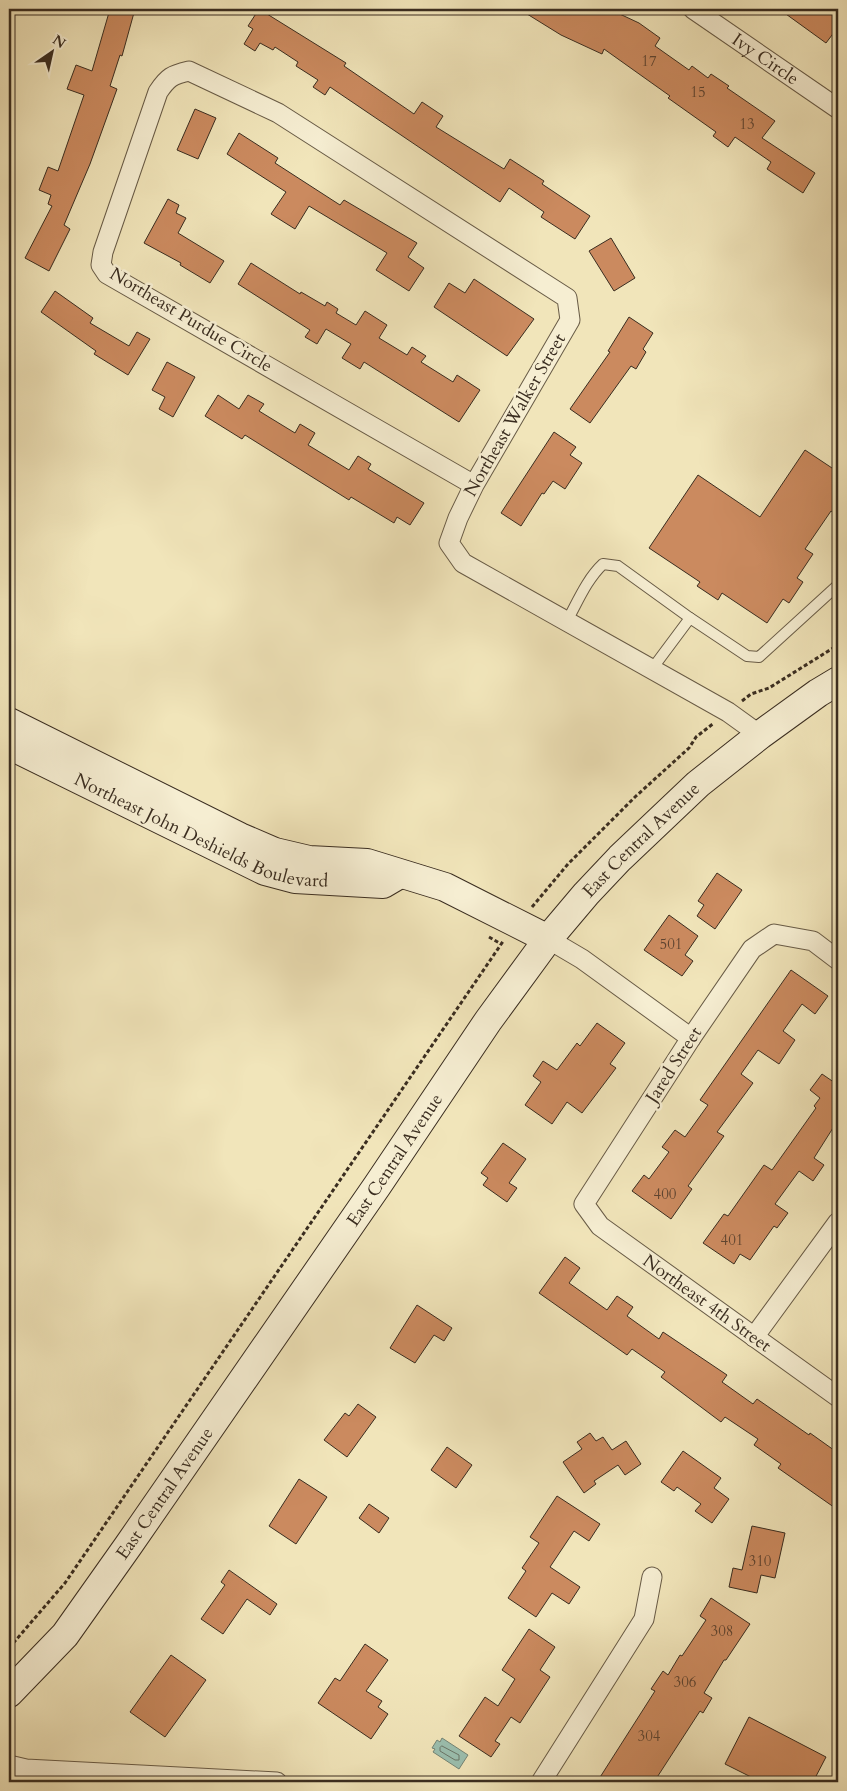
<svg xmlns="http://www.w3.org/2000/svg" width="847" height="1791" viewBox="0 0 847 1791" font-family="Cardo,serif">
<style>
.water{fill:#9bbfaf;stroke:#748576}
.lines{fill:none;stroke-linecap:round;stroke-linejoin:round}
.shore{stroke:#6a7668;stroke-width:1}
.building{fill:#cb8a5f;stroke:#3a2d20}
.lane-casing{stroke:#685b46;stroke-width:12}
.street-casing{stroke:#685b46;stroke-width:21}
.secondary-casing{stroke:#3a2d20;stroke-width:30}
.path{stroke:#3a2d20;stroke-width:3;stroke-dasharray:4 2.5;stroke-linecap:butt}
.lane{stroke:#f6eed2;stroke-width:10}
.street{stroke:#f6eed2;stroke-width:19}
.secondary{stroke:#f6eed2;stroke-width:28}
.labels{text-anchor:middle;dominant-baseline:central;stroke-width:5;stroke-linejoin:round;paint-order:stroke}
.number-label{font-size:15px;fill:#5e4430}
.street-label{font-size:18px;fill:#3a2d20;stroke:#f6eed2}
</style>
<rect width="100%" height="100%" fill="#f1e5ba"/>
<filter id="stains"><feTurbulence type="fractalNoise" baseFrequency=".004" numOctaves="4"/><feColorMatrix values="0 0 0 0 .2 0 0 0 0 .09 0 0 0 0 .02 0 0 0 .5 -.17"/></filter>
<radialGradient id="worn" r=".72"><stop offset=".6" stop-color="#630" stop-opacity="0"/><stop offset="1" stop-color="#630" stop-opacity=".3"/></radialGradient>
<!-- water -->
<polygon class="water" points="442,1738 468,1755 459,1769 433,1752 435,1749 432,1748 437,1740 440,1742"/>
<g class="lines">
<!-- shore -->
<polygon class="shore" points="442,1746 459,1755 459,1760 455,1760 440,1751 440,1748"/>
</g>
<!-- building -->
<g class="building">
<polygon points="110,9 135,9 122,56 120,55 110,86 117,89 90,164 64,225 70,229 49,271 25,258 52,206 48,204 51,195 39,190 48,167 58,171 84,95 67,89 76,65 92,71"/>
<polygon points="259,9 346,63 344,66 414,114 422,102 443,116 436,127 504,169 510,159 544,181 542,184 590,216 575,239 541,217 544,212 509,188 500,202 330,87 325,95 313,87 318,80 296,66 298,62 275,47 273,50 260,43 255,51 244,44 253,29 248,26"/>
<polygon points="519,9 609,9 639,23 660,38 655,46 689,70 692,66 708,78 711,74 729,86 727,88 775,121 762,138 815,173 803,193 767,169 771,162 735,137 728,147 713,136 716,132 668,98 670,96 604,49 602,54 561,35"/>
<polygon points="779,9 828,9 838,16 838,27 826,43"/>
<polygon points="195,109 216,118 198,159 177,150"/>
<polygon points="239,133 278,158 275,163 340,205 344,200 417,243 408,257 424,268 409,291 376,270 387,253 309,206 295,229 271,214 286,192 227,154"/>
<polygon points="168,199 179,205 176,213 186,218 178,233 224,261 210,283 180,265 181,263 144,243"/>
<polygon points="611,238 635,278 614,291 589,251"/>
<polygon points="251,263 300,294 301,292 325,306 327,302 338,309 336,313 356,325 365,311 387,325 379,338 407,355 412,347 426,356 421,362 453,382 457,375 480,390 459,422 364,362 360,369 342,358 351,344 326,329 317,344 305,337 310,330 238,284"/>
<polygon points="474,279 534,319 507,356 434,307 449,283 465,293"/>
<polygon points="55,291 93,318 90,323 129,346 137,332 150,339 128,375 94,354 96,351 41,312"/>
<polygon points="629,317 653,333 643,349 646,352 636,369 631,366 590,423 570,409 610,352 608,351"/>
<polygon points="167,362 195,377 173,417 159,409 165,397 152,390"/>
<polygon points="218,395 239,409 248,395 264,404 259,411 295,433 300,424 315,433 308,445 349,470 358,456 371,464 368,469 424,503 410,525 397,517 394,523 351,497 349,500 245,435 242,439 205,416"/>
<polygon points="554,432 576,447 570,455 582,463 565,489 553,481 544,494 542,493 521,526 501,513"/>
<polygon points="805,450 838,472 838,516 831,511 805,549 813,554 797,578 803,582 789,603 783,599 767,623 722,593 718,600 697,586 700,582 649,548 698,475 760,517"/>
<polygon points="717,873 742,890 715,929 697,916 704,905 698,901"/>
<polygon points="669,915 698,936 685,955 693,961 682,976 644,950"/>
<polygon points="791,970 828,996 815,1014 802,1004 783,1031 795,1040 779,1064 758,1050 741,1074 753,1083 717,1132 724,1136 688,1186 692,1189 671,1219 632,1191 644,1175 649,1179 669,1152 662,1147 675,1130 685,1137 708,1105 700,1100"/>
<polygon points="597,1023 625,1043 610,1064 616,1068 582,1113 567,1102 552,1124 525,1105 541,1082 533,1076 543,1061 557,1070 577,1043 580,1046"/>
<polygon points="822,1074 838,1085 838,1120 814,1158 824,1165 813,1181 799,1171 775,1204 788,1213 777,1228 774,1226 750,1260 740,1254 734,1264 703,1243 724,1214 728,1216 764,1165 772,1170 816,1108 814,1106 820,1098 810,1090"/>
<polygon points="503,1143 526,1159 509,1183 517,1188 507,1202 483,1185 488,1178 481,1173"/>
<polygon points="565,1257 580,1268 569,1283 607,1310 617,1296 633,1307 627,1316 659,1339 663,1332 727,1375 722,1382 753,1404 757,1399 809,1435 810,1433 838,1453 838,1510 778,1468 781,1464 754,1445 758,1439 725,1417 721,1422 661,1377 665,1372 632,1349 627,1355 539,1293"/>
<polygon points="417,1305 452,1328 444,1341 434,1335 415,1363 390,1348"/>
<polygon points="358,1404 376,1417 347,1457 324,1440 345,1413 349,1416"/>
<polygon points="590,1433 596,1441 603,1437 612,1450 626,1441 641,1464 625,1475 618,1465 594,1481 596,1484 584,1493 563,1462 582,1449 577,1442"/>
<polygon points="447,1447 472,1465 456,1488 431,1470"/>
<polygon points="683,1451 721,1478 714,1488 729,1499 712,1523 695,1511 701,1504 677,1487 674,1491 661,1482"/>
<polygon points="299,1479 327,1497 296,1544 269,1526"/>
<polygon points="557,1496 600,1524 589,1541 574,1531 550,1567 580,1587 569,1604 552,1593 536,1617 508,1598 526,1571 522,1568 539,1543 530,1537"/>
<polygon points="369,1504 389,1518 379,1533 359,1518"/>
<polygon points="752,1526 785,1533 775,1578 761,1575 757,1593 729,1587 733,1568 742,1570"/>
<polygon points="229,1570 277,1604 270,1615 247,1599 223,1634 201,1619 225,1585 221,1582"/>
<polygon points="711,1598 750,1624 726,1660 724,1660 704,1693 712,1698 703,1713 700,1711 654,1782 597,1782 655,1691 651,1689 663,1671 668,1675 680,1655 682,1656 706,1620 700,1616"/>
<polygon points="529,1629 555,1647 540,1670 550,1677 520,1723 511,1717 495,1741 500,1744 491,1757 459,1736 485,1697 498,1706 515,1679 502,1670"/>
<polygon points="365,1644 388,1660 366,1691 382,1701 378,1707 388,1714 371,1739 318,1703 335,1678 340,1681"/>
<polygon points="171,1655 206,1680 165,1737 130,1712"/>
<polygon points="749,1717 826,1757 813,1782 751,1782 753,1778 725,1764"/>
</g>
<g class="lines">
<!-- lane casing -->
<g class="lane-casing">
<g id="lane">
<path d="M 567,621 C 578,601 587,579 603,564 L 618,566 L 690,618"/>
<polyline points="652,669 690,618 747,656 759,657 838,585"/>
</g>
</g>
<!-- street casing -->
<g class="street-casing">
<g id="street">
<path id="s1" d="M 693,9 L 837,108 L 838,107"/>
<path d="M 474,485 L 107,274 L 101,265 L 103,252 L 158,92 C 168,77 172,75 189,71 L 278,113 L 567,298 L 570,320 L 474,485 L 458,518 L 449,543 L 463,563 L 728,712 L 760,735"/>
<polyline points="548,939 582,959 691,1038"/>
<path id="s2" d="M 838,960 L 813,941 L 774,934 L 752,949 L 691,1038 L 584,1204 L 600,1226 L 838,1397"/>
<polyline points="754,1337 838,1222"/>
<polyline points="9,1765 26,1769 277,1782"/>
<polyline points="541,1782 644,1619 652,1577"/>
</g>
</g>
<!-- secondary casing -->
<g class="secondary-casing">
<g id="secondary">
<polyline points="9,722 240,837 275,852 309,860 367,863 445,887 548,939"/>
<path id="s3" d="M 9,745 L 265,871 L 295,879 L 383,884 L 400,874"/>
<path id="s4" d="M 9,1693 L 65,1635 L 128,1546 L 377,1186 L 488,1021 L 548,939 L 586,894 L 620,858 L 698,784 L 760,735 L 818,693 L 838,681"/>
</g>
</g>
<!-- path -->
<g class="path">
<polyline points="742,701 751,694 769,688 838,645"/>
<polyline points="532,907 568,864 635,797 689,748 696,737 714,723"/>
<polyline points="489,937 501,944"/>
<polyline points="9,1648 65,1583 504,940"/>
</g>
<!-- lane -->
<use href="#lane" class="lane"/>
<!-- street -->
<use href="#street" class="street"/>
<!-- secondary -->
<use href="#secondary" class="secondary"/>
</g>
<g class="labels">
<!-- number labels -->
<g class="number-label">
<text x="649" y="61">17</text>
<text x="698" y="92">15</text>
<text x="747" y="124">13</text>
<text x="671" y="944">501</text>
<text x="665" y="1194">400</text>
<text x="732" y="1240">401</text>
<text x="760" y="1561">310</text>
<text x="722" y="1631">308</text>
<text x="685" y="1682">306</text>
<text x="649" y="1736">304</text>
</g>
<!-- street labels -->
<g class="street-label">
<text stroke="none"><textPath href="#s1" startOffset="88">Ivy Circle</textPath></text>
<text transform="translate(191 320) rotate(31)">Northeast Purdue Circle</text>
<text transform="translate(515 415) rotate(-60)">Northeast Walker Street</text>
<text stroke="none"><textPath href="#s3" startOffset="212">Northeast John Deshields Boulevard</textPath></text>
<text stroke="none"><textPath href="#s4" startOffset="1064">East Central Avenue</textPath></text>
<text transform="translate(674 1065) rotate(-57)">Jared Street</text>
<text stroke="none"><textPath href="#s4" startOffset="659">East Central Avenue</textPath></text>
<text stroke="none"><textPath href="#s2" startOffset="562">Northeast 4th Street</textPath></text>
<text stroke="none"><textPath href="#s4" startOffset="254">East Central Avenue</textPath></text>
</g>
</g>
<!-- margin -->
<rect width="847" height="1791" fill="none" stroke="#f1e5ba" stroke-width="30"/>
<rect x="10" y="10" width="827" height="1771" fill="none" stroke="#3a2d20" stroke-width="2.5"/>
<rect x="15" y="15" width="817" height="1761" fill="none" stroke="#3a2d20"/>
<!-- north arrow -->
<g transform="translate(52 52) rotate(34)" stroke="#f6eed2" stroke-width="4" paint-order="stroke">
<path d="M0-4L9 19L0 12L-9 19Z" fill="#3a2d20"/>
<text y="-8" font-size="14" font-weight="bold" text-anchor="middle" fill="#3a2d20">N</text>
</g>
<rect width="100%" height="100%" filter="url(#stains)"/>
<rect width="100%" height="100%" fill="url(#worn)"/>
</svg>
